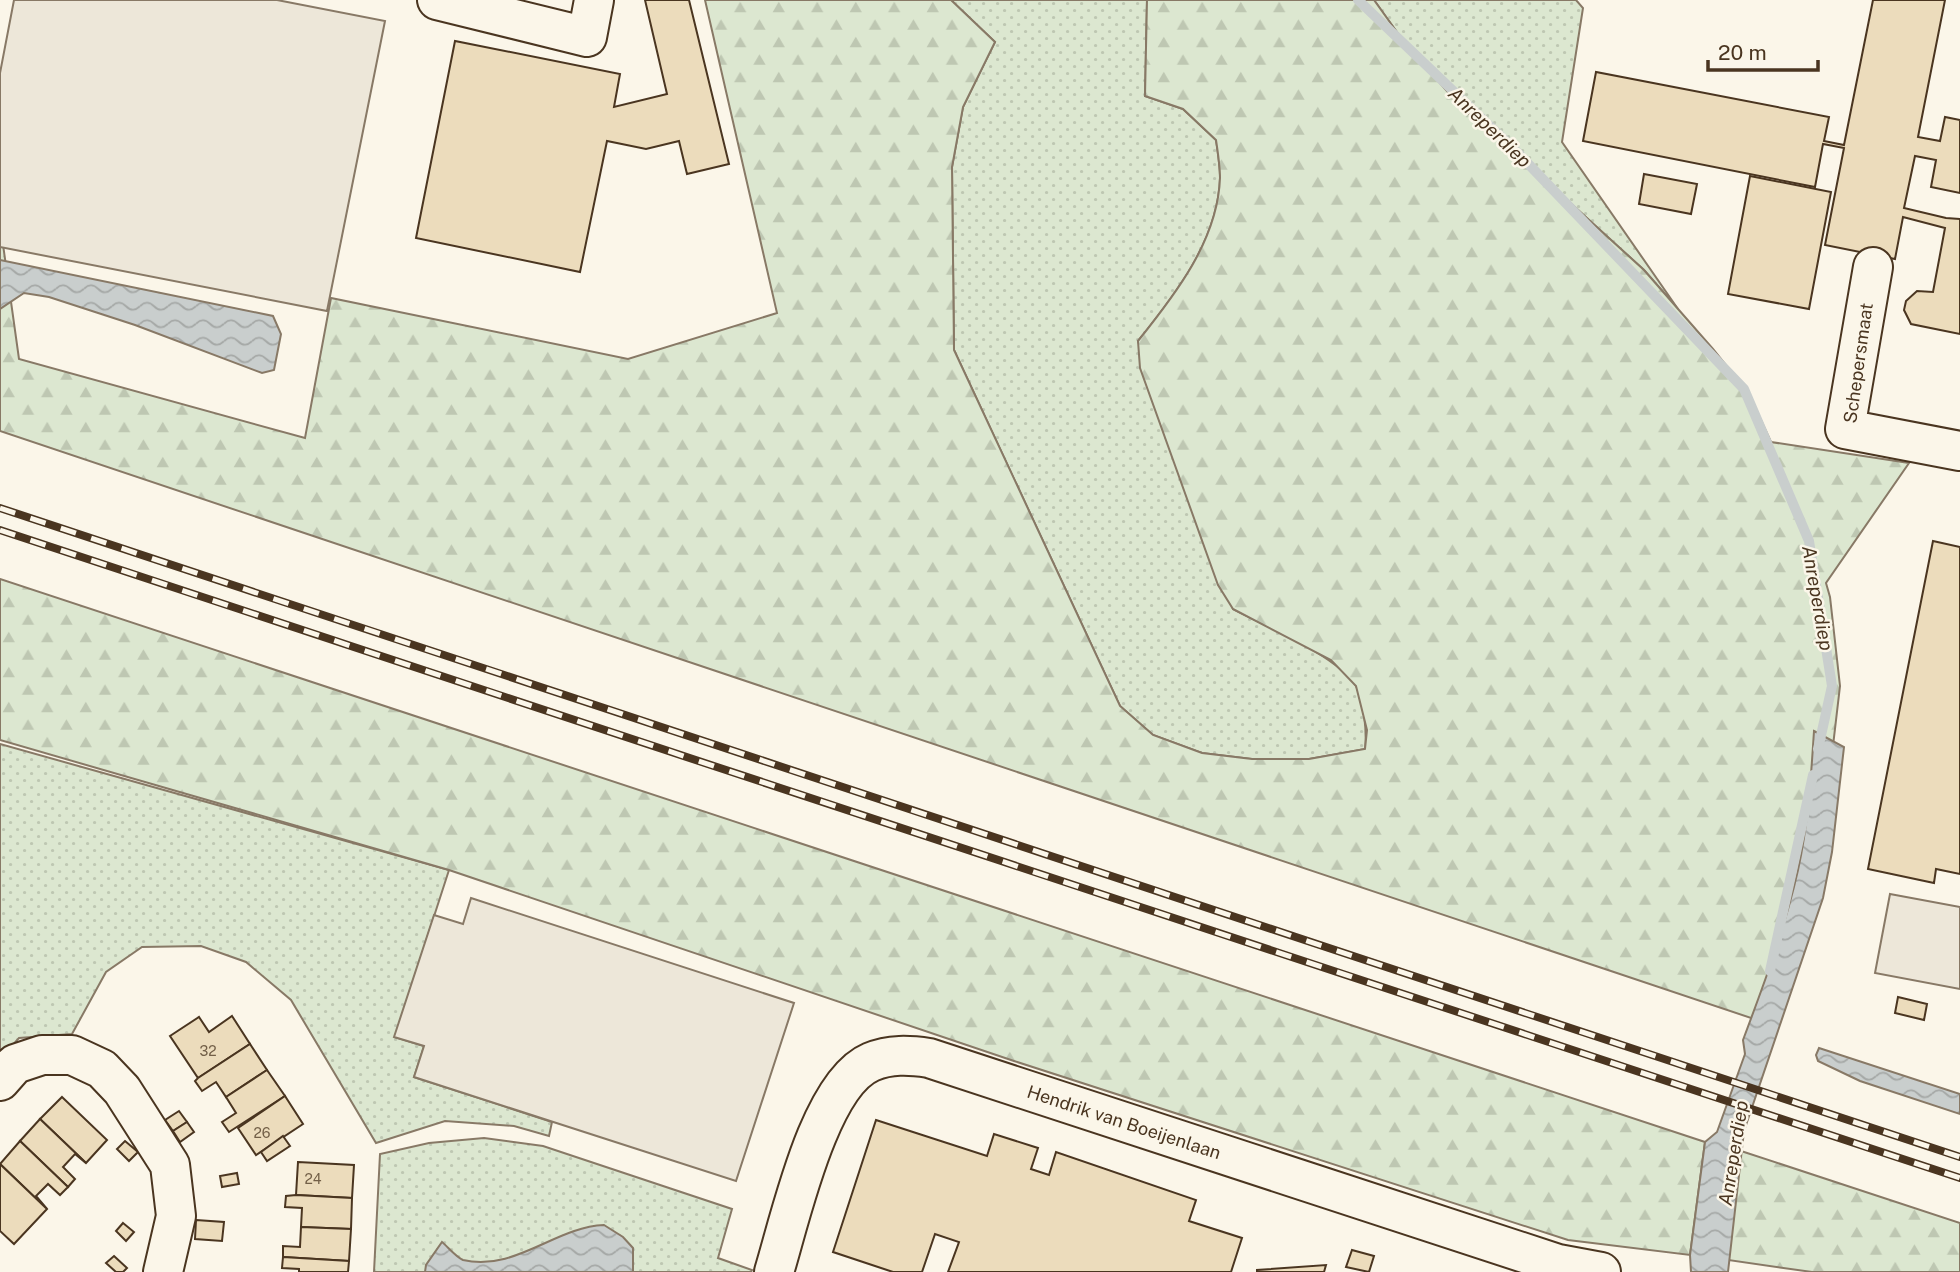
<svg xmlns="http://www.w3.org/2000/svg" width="1960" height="1272" viewBox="0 0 1960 1272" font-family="'Public Sans',sans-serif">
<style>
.grass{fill:url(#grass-dots);stroke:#887966;stroke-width:2}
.forest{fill:url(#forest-firs);stroke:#887966;stroke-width:2}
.parking{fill:#ede7d9;stroke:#887966;stroke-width:2}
.water{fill:url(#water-waves);stroke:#887966;stroke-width:2}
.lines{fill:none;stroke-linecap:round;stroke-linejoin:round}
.stream{stroke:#c9cecd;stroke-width:10}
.building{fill:#ecdcbc;stroke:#4a3520;stroke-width:2}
.minor-casing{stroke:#4a3520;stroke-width:42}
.minor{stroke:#fbf6e9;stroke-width:38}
.rail-casing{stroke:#4a3520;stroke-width:8}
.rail{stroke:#fbf6e9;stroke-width:5;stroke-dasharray:16;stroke-linecap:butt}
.labels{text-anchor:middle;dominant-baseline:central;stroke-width:5;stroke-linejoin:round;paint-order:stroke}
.number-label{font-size:14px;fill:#725f47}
.street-label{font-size:18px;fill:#4a3520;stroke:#fbf6e9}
.water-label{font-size:19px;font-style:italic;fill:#4a3520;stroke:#fbf6e9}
</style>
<defs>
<pattern id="grass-dots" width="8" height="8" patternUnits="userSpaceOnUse" patternTransform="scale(1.75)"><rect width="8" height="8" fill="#dce7d0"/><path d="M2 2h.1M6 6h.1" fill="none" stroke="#bec7b2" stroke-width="1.8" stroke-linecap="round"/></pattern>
<pattern id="forest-firs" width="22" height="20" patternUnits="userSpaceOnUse" patternTransform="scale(1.75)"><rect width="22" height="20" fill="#dce7d0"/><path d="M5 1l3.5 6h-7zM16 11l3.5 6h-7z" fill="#bec7b2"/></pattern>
<pattern id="water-waves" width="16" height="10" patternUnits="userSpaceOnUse" patternTransform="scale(1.75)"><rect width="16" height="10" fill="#c9cecd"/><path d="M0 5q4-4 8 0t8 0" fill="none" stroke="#a5a8a6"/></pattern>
</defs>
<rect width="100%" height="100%" fill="#fbf6e9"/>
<!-- grass -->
<g class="grass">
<path d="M 951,0 L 1147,0 L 1145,96 L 1183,109 L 1216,140 C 1218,153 1220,166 1220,178 C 1218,240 1175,295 1138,341 L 1233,609 C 1265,626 1338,656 1356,686 C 1364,700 1367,733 1365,749 L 1309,759 L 1252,759 L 1202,753 L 1153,735 L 1120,706 L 954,350 L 952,167 L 963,107 L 995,42 Z"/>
<polygon points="1374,0 1576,0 1583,8 1562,142 1678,309 1644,270 1534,170 1460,106 1404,42"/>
<polygon points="0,744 449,870 395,1037 424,1046 414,1077 552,1122 549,1136 514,1126 445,1121 376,1143 291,1000 246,962 201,946 142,947 106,972 72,1034 19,1038 0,1059"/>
<polygon points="484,1138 543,1146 732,1209 718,1258 752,1270 751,1272 374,1272 380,1154 429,1143"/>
</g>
<!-- forest -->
<g class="forest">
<path d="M 705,0 L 951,0 L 995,42 L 963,107 L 952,167 L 954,350 L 1120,706 L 1153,735 L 1202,753 L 1252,759 L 1309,759 L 1365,749 L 1367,730 L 1356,686 L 1331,660 L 1233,609 L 1218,585 L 1140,368 L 1138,341 C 1175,295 1218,240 1220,178 C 1220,166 1218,153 1216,140 L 1183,109 L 1145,96 L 1147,0 L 1374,0 L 1404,42 L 1460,106 L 1534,170 L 1644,270 L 1713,349 L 1749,394 L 1771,442 L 1909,463 L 1826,583 L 1830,597 L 1840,686 L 1829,780 L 1772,1025 L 0,431 L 0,223 L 19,359 L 305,438 L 331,298 L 628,359 L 777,313 Z"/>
<polygon points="0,579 1705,1142 1690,1255 1568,1240 1014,1061 449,870 0,740"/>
<polygon points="1741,1151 1960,1223 1960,1272 1812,1272 1728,1260"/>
</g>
<!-- parking -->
<g class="parking">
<polygon points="14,0 277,0 385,21 327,311 0,247 0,73"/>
<polygon points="1890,894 1960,907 1960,989 1875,973"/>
<polygon points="471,898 794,1003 736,1181 414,1077 424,1046 394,1037 434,915 463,924"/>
</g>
<!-- water -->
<g class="water">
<polygon points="0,260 273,316 281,334 274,370 262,373 135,325 49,297 24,293 0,309"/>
<path d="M 1814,731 L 1844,747 L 1832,852 L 1823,898 L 1744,1131 L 1728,1272 L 1691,1272 L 1690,1255 L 1705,1142 L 1717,1132 L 1745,1054 L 1743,1040 C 1764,984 1785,928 1798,870 C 1808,825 1811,778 1814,731 Z"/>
<polygon points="1819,1048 1960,1094 1960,1114 1860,1081 1818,1061 1816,1055"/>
<path d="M 604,1225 L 623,1237 L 633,1248 L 633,1272 L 425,1272 L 426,1265 L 442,1242 C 448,1247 456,1257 463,1260 C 515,1272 555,1227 604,1225 Z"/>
</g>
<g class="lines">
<!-- stream -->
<g class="stream">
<polyline points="1358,0 1514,149 1744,389 1809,541 1832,686 1818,749"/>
<polyline points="1770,971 1813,775"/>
</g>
</g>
<!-- building -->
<g class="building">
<polygon points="645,0 689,0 729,164 687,174 679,141 646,149 607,141 580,272 416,238 455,41 620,74 614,107 667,94"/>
<polygon points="1873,0 1945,0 1918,137 1940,141 1945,117 1960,120 1960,193 1931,187 1936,160 1915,156 1904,208 1946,218 1960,219 1960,334 1911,324 1904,310 1906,301 1917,291 1933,292 1945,228 1903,217 1895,259 1825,245 1844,148 1823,144 1815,187 1583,141 1596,72 1829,117 1824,141 1844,145"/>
<polygon points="1644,174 1697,184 1691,214 1639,204"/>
<polygon points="1750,176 1831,192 1809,309 1728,294"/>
<polygon points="1933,541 1960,547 1960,874 1936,869 1934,883 1868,869"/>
<polygon points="1898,997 1927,1004 1924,1020 1895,1013"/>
<polygon points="232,1016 250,1044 198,1078 170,1036 199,1017 209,1032"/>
<polygon points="250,1044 267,1070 226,1097 216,1082 202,1091 195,1081 198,1078"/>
<polygon points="267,1070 285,1096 229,1132 222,1122 236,1113 226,1097"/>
<polygon points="285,1096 303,1124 256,1155 238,1128"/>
<polygon points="62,1097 107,1140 86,1163 40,1119"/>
<polygon points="179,1111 187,1122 173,1131 165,1120"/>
<polygon points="40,1119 86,1163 75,1154 63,1167 75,1179 68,1187 20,1141"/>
<polygon points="876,1120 987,1156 994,1134 1038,1148 1031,1169 1049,1175 1056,1152 1196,1200 1189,1221 1242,1238 1231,1272 948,1272 959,1242 935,1234 922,1272 893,1272 833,1252"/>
<polygon points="187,1122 194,1132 180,1142 173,1131"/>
<polygon points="283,1136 290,1146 267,1161 261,1152"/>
<polygon points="20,1141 68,1187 60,1195 48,1184 36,1196 47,1209 0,1164"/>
<polygon points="125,1141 138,1152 129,1161 117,1149"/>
<polygon points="298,1162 354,1165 352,1198 296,1195"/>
<polygon points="0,1164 47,1209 14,1244 0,1231"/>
<polygon points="237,1173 239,1184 222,1187 220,1176"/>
<polygon points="296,1195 352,1198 351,1229 301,1227 302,1208 285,1207 286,1196"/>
<polygon points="196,1220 224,1222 222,1241 195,1239"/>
<polygon points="123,1223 134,1232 126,1241 116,1231"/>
<polygon points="301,1227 351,1229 349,1261 283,1257 283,1246 300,1247"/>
<polygon points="1352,1250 1374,1256 1369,1272 1346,1267"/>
<polygon points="114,1256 127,1268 123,1272 116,1272 106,1263"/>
<polygon points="283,1257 349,1261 348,1272 299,1272 299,1269 282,1268"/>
<polygon points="1326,1265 1324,1272 1257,1272 1257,1270"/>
</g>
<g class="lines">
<!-- minor casing -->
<g class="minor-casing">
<g id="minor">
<polyline points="437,0 587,37 594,0"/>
<polyline points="1873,267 1845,429 1960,451"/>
<polyline points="0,1081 15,1064 42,1055 72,1055 102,1069 122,1090 170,1165 176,1216 163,1272"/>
<path d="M 774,1272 C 790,1220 819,1084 871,1062 C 890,1054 909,1055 929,1058 L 1558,1264 L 1601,1272"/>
</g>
</g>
<!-- minor -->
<use href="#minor" class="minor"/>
<!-- rail casing -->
<g class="rail-casing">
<g id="rail">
<polyline points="0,508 1960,1157"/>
<polyline points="0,530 1960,1178"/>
</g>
</g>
<!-- rail -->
<use href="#rail" class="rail"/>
</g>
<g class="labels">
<!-- number labels -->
<g class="number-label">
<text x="208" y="1051">32</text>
<text x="262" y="1133">26</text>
<text x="313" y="1179">24</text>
</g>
<!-- street labels -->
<g class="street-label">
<text transform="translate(1858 363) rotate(-82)">Schepersmaat</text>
<text transform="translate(1124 1122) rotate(18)">Hendrik van Boeijenlaan</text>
</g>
<!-- water labels -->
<g class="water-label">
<text transform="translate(1490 127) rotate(44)">Anreperdiep</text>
<text transform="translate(1818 598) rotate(80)">Anreperdiep</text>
<text transform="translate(1733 1153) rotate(-81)">Anreperdiep</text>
</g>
</g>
<!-- scale -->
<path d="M1708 60v10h110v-10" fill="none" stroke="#4a3520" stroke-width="3.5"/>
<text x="1718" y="60" font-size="21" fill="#4a3520" stroke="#fbf6e9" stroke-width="5" paint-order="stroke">20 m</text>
</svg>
